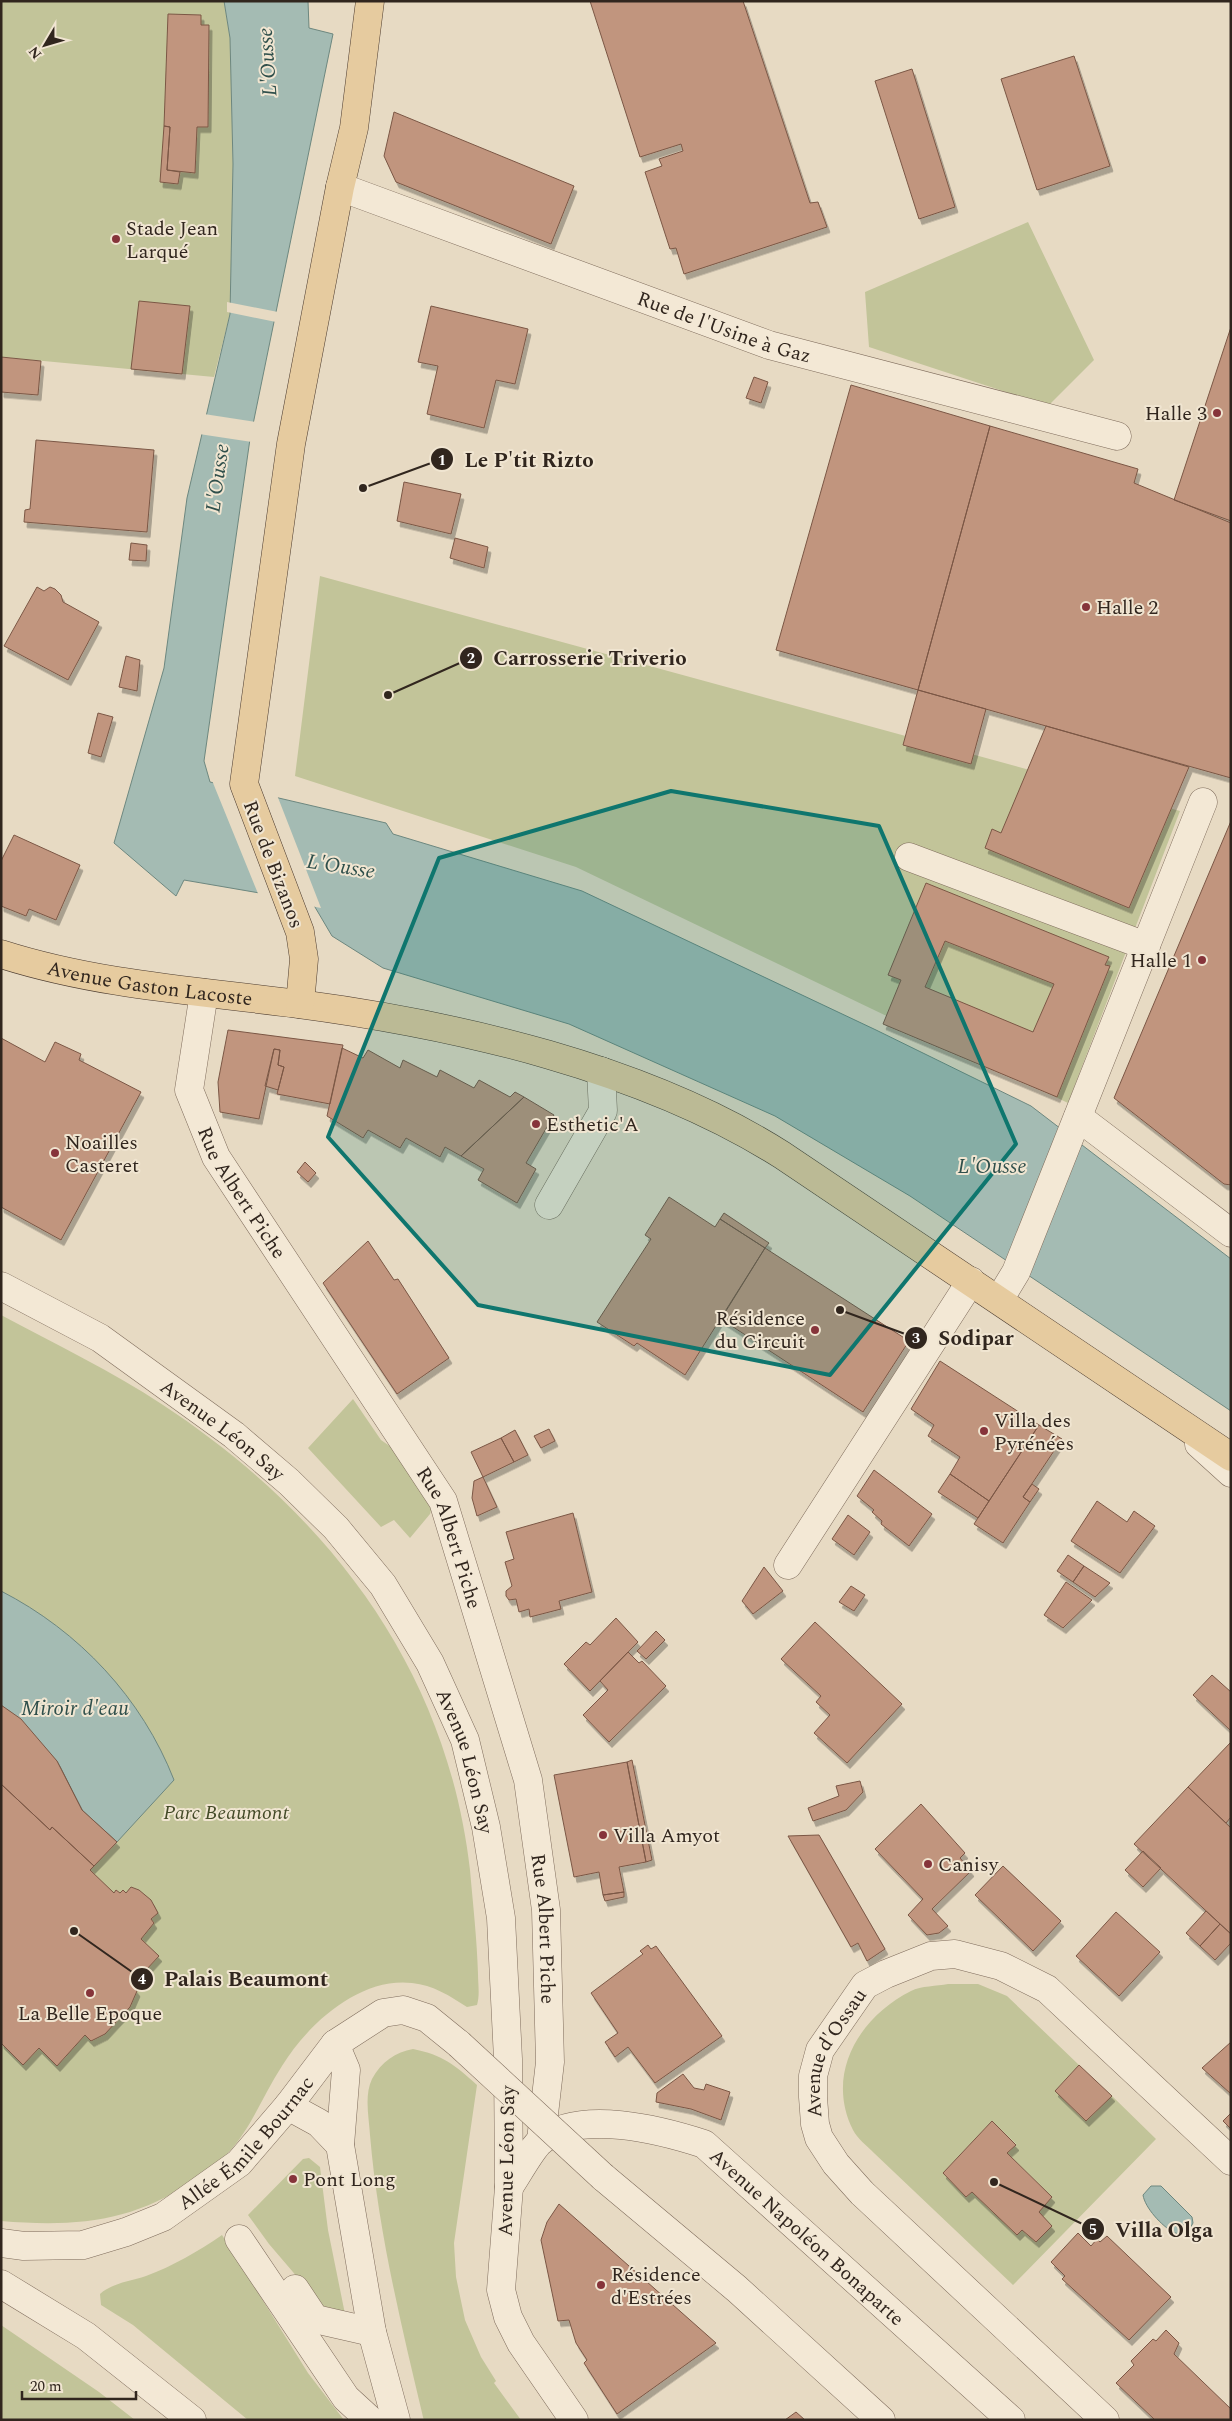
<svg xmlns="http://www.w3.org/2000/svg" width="1232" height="2421" font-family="Spectral,serif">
	<defs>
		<filter id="shadow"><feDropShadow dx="3" dy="5.5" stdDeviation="0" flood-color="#0004"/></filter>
	</defs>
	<rect width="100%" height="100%" fill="#e7dac3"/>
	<path fill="#c2c499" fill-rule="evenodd" d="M1,1H224L230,38L233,164L230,314L214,377L1,357Z
		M1028,222L1094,360L1048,406L869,347L865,292Z
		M320,576L1180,811L1068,1103L576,867L295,776Z
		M1,1315C55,1344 112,1371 163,1405C329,1514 447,1669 470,1870C473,1905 477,1939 478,1974C478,1984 480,1995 477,2005L467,2007C450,1996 433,1985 412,1983C359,1977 308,2024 282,2066C263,2095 252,2127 228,2153C217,2164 204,2172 192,2181C132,2223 72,2227 1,2221Z
		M353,1399L381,1440L391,1447L432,1507L430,1514L410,1538L394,1520L381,1527L308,1448Z
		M948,1984H978L1007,1996L1079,2065L1055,2091L1085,2120L1112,2096L1156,2139L1013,2285L874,2153C867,2146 857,2138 853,2130C825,2074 859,2017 911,1991C921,1986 937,1986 948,1984ZM992,2121L1016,2144L1007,2153L1052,2197L1017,2234L972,2192L966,2197L943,2173Z
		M413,2049C443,2055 455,2065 477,2085L454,2243L456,2277L465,2320L481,2357L496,2381L494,2383L521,2420H424L423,2417C401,2324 378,2230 370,2135C369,2117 364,2096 372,2079C381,2062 396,2052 413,2049Z
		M309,2158L320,2167L328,2230L345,2314L328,2313L269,2244L248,2215L303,2159Z
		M222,2235L308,2373L344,2420H248L133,2325L101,2305L100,2294C112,2283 131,2281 146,2276C173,2266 199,2251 222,2235Z
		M1,2325L99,2392L135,2420H1Z"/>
	<path fill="#a4bbb3" stroke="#6d877f" d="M224,1H308L309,28L333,34L250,439L204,761L210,782L386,823L393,834L582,891L876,1030L1031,1106L1231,1259V1411L910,1196L775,1116L569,1024L383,968L332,936L312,902L184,880L176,896L114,843L164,668L187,498L230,314L233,164L230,38Z
		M1,1591C79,1631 142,1698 174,1780L117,1842L82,1810L57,1761L1,1705Z
		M1151,2186H1161L1192,2217L1193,2223L1188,2232C1183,2233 1178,2235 1173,2232C1162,2226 1145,2208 1143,2195Z"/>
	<path fill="#e7dac3" d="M227,302L278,312L276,322L227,312Z
		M204,414L256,422L252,442L199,434Z
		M211,778L277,795L321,908L259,896Z"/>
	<path fill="#c1957e" stroke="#7b5745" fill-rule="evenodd" filter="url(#shadow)" d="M590,1H743L810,203L818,202L827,227L684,274L676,248L670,249L645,172L662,166L659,159L683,151L681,144L640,157Z
		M168,14L201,15V25H209L208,127H197L195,173L167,170L170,127L164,126Z
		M1074,56L1110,166L1037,190L1001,79Z
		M912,69L955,207L919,219L875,81Z
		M394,112L574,186L551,244L396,182L384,156Z
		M164,126L170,127L167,170L180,172L178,184L160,182Z
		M139,301L190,306L182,374L131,369Z
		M431,306L528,329L515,384L496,380L484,428L427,414L438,366L418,362Z
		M1231,327V521L1174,500Z
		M1,357L41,361L38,395L1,392Z
		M754,377L768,382L761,403L746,398Z
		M851,385L990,426L918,690L776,650Z
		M990,426L1138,469L1134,483L1231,523V778L918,690Z
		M36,440L154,450L147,532L24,522L25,510L30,509Z
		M404,482L461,494L451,534L397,521Z
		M455,538L488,547L484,568L450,558Z
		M131,543L147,545L146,561L129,560Z
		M37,587L44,591L50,587L55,589L61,595L63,602L99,622L68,680L4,646Z
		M126,656L140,660L137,691L119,687Z
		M918,690L986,709L971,764L903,745Z
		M98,713L113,717L101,757L88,753Z
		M1046,726L1189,767L1129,908L985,848L992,829L1001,833Z
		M1231,821V1185L1224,1184L1114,1098Z
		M14,835L80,865L56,920L29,909L26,916L1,906V861Z
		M926,883L1109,957L1105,965L1110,966L1057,1097L883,1024L901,980L888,975ZM945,941L1054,984L1033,1032L925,987Z
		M228,1030L343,1045L330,1104L277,1094L284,1067L278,1065L280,1050L274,1049L259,1119L220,1112L218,1082Z
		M1,1038L45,1062L55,1042L81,1054L79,1060L141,1092L61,1240L1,1207Z
		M342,1048L363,1058L368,1050L400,1068L403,1060L437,1077L440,1070L474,1088L479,1080L510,1097L515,1092L524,1097L461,1156L445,1147L440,1157L406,1138L400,1148L368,1130L363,1138L327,1116Z
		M274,1049L280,1050L278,1065L284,1067L278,1090L265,1086Z
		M524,1097L554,1115L526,1163L536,1169L517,1203L478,1180L484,1169L461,1156Z
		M305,1162L316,1173L308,1182L297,1172Z
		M669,1197L715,1227L720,1219L765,1248L685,1375L637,1343L634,1346L597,1322L651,1239L645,1235Z
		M724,1213L769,1243L765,1248L720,1219Z
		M368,1241L394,1280L398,1279L449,1358L397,1394L323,1283Z
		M765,1248L909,1341L863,1412L721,1319Z
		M940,1361L1039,1425L989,1501L950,1474L960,1457L928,1436L934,1425L911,1409Z
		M1039,1425L1062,1439L1023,1497L1030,1502L1003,1543L974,1524Z
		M549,1429L555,1441L541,1448L534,1436Z
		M515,1430L528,1455L514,1462L501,1438Z
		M501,1438L514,1462L483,1477L471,1452Z
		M874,1470L932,1514L909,1546L881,1524L882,1521L872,1512L874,1510L857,1496Z
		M950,1474L989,1501L978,1518L938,1492Z
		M483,1477L497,1507L477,1516L472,1498L474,1481Z
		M1032,1484L1039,1489L1030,1502L1023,1497Z
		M1097,1501L1127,1522L1134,1511L1155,1526L1120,1573L1071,1541Z
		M573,1513L592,1592L559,1601L561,1609L530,1617L529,1609L519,1612L516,1599L509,1600L506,1596V1591L512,1586L505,1562L514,1559L506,1532Z
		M848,1515L870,1532L854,1555L832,1539Z
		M1068,1555L1084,1566L1073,1582L1057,1571Z
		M1084,1566L1110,1583L1095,1597L1073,1582Z
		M764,1567L783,1591L753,1614L742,1601Z
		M1066,1582L1092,1600L1063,1628L1044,1615Z
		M851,1586L865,1595L854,1611L839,1602Z
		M616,1618L638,1642L590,1691L564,1664L586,1642L590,1645Z
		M815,1622L902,1704L847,1763L814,1733L830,1715L816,1702L821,1696L781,1659Z
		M656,1631L665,1640L646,1659L637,1651Z
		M628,1652L639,1663L642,1661L666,1686L609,1742L583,1715L608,1690L600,1681Z
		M1212,1675L1231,1692V1731L1193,1695Z
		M1,1705L21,1719L57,1761L82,1810L117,1842L94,1866L52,1827L50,1830L1,1784Z
		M1231,1742V1817L1226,1823L1188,1787Z
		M632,1760L652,1860L646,1862L627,1762Z
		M627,1762L646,1862L619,1867L624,1892L603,1895L599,1872L574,1877L554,1775Z
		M860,1781L863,1792L846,1810L813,1821L808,1808L839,1796L836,1786Z
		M1,1784L50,1830L52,1827L94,1866L90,1870L114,1893L116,1890L120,1893L123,1890L126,1893L131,1887L139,1890L151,1900L158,1913L151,1919L154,1923L141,1939L159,1956L132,1985L137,1991L130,2007L105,2034L91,2041L85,2035L57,2066L39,2048L23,2065L1,2043Z
		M1188,1787L1231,1828V1934L1134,1844Z
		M921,1804L965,1853L960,1858L971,1871L932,1909L948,1926L939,1933L927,1935L908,1915L923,1899L875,1849Z
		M819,1835L885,1949L867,1961L858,1943L851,1947L788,1836Z
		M1143,1851L1161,1868L1143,1887L1125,1870Z
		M1003,1866L1061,1921L1033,1951L975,1895Z
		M624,1892V1897L605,1901L603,1895Z
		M1206,1911L1220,1924L1200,1946L1186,1933Z
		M1116,1912L1160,1952L1119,1996L1076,1956Z
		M1220,1924L1231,1934V1943L1215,1960L1200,1946Z
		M648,1945L651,1949L656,1946L722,2036L655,2083L628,2047L615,2057L605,2042L618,2033L591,1993L643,1954L640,1951Z
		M1231,2042V2094L1202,2068Z
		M1079,2065L1112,2096L1086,2121L1055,2091Z
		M683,2074L694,2088L704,2090L706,2084L730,2092L721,2120L691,2109L656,2102L657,2093Z
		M1231,2113V2129L1223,2121Z
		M992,2121L1016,2145L1007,2153L1052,2197L1039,2212L1052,2226L1036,2242L1022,2230L1017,2235L972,2192L966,2197L943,2173Z
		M559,2204L716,2343L617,2414L584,2363L587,2360L576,2343L569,2320L558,2321L541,2240L547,2222Z
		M1078,2233L1091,2246L1097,2239L1100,2242L1107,2236L1171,2297L1129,2340L1062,2279L1065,2276L1051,2262Z
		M1166,2330L1179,2343L1174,2354L1231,2409V2420H1155L1116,2383L1134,2365L1131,2361L1153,2339L1156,2341Z
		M796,2412L805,2420H785Z"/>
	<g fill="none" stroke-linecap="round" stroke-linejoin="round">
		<g stroke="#7f6c5c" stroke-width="29">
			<g id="minor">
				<path id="s1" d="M340,187L769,345L1117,436"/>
				<path d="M909,857L1146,946"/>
				<path id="s2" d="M204,993L189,1090L216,1157L443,1501L528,1780L546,1910L550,2062L541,2140"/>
				<path d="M1078,1117L1231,1233"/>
				<path d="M549,1205L603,1111L601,1071"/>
				<path id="s3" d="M1,1286L100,1338L234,1435L289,1482L336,1528L383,1585L430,1663L465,1740L486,1827L501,1918L508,2059L509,2187L501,2290L508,2317L521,2343L574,2420"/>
				<path d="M999,1300L1016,1272L1203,802"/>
				<path d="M1199,1444L1231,1473"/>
				<path d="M788,1565L971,1281"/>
				<path d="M335,2044L346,2070L340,2145"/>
				<path d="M288,2106L319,2123L340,2145L372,2332L396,2420"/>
				<path d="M603,2177L737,2289L881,2420"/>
				<path id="s4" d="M509,2187C517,2176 532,2147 542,2140C580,2109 661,2130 704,2144L1011,2420"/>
				<path d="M239,2239L346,2398L370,2420"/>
				<path id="s5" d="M1,2243L24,2246L83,2245L126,2232L163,2217L239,2163L288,2106L335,2044L383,2013L403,2010L427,2018L459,2044"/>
				<path d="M1,2284L86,2336L192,2420"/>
				<path d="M295,2289L315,2319L372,2332"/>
				<path id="s6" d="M1105,2420L862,2193L836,2164L819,2138L815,2124L813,2097V2076L820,2050L865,1985L886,1974L931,1956L955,1954L1001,1966L1047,1989L1231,2161"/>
			</g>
		</g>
		<g stroke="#4d3c30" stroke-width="29">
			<g id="major">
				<path id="s7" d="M1,954C98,985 199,991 299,1004C458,1025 645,1068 782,1155L1231,1457"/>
				<path d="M300,1004L304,959L300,932L244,784L291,444L340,187L354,128L370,1"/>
			</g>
		</g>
		<use href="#minor" stroke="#f3e8d5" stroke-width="28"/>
		<use href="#major" stroke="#e6cb9f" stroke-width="28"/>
		<g stroke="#7f6c5c" stroke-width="29" stroke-linecap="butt">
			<path id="minor-bridge" d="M459,2044L603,2177"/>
		</g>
		<use href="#minor-bridge" stroke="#f3e8d5" stroke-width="28"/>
	</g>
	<path fill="#0f766e" fill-opacity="0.2" stroke="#0f766e" stroke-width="4" stroke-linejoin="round" d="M671,791L879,826L1016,1144L830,1375L478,1305L328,1137L439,858Z"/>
	<g fill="#86343a" stroke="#f0e5d1" stroke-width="2">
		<circle cx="116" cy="239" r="5"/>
		<circle cx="1217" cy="413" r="5"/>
		<circle cx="1086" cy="607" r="5"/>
		<circle cx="1202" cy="960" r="5"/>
		<circle cx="536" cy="1124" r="5"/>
		<circle cx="55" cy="1153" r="5"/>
		<circle cx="815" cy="1330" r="5"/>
		<circle cx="984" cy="1431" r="5"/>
		<circle cx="603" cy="1835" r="5"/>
		<circle cx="928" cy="1864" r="5"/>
		<circle cx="90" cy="1993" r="5"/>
		<circle cx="293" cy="2179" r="5"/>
		<circle cx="601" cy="2285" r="5"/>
	</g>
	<g text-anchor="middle" stroke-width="4" stroke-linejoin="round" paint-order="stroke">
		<g font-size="20" fill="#31261e" stroke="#f0e5d1" text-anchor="start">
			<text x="126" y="235">Stade Jean<tspan x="126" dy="23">Larqué</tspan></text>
			<text x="1207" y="420" text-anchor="end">Halle 3</text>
			<text x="1096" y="614">Halle 2</text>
			<text x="1192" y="967" text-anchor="end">Halle 1</text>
			<text x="546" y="1131">Esthetic'A</text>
			<text x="65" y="1149">Noailles<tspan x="65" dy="23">Casteret</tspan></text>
			<text x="805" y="1325" text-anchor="end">Résidence<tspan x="805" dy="23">du Circuit</tspan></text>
			<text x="994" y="1427">Villa des<tspan x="994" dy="23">Pyrénées</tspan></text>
			<text x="613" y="1842">Villa Amyot</text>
			<text x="938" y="1871">Canisy</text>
			<text x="90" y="2020" text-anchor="middle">La Belle Epoque</text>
			<text x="303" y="2186">Pont Long</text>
			<text x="611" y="2281">Résidence<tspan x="611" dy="23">d'Estrées</tspan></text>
		</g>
		<g font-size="20" fill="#31261e" stroke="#f0e5d1">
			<text dy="7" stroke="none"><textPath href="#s1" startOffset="409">Rue de l'Usine à Gaz</textPath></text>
			<text transform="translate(274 864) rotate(69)" y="7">Rue de Bizanos</text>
			<text dy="7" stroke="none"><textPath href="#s7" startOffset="152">Avenue Gaston Lacoste</textPath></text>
			<text dy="7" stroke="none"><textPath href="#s2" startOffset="214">Rue Albert Piche</textPath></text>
			<text dy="7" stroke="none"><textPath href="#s3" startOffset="265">Avenue Léon Say</textPath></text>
			<text dy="7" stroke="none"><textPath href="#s2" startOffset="619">Rue Albert Piche</textPath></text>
			<text dy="7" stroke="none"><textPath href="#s3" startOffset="685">Avenue Léon Say</textPath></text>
			<text dy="7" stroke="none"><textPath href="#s2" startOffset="1024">Rue Albert Piche</textPath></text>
			<text dy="7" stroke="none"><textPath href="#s6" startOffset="494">Avenue d'Ossau</textPath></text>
			<text dy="7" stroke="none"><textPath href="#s5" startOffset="279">Allée Émile Bournac</textPath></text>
			<text transform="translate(506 2161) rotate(-89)" y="7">Avenue Léon Say</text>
			<text dy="7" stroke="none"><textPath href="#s4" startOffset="364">Avenue Napoléon Bonaparte</textPath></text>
		</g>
		<g font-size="20" font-style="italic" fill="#444b28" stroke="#f0e5d1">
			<text x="226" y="1819">Parc Beaumont</text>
		</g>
		<g font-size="21" font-style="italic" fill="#2f4f4b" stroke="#f0e5d1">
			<text transform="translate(267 62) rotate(-94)" y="7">L'Ousse</text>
			<text transform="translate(217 478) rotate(-82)" y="7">L'Ousse</text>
			<text transform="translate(341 866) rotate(9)" y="7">L'Ousse</text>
			<text x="992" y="1173">L'Ousse</text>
			<text x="75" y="1715">Miroir d'eau</text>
		</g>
	</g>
	<path fill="none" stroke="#31261e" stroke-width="2" d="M363 488L442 459M388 695L471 658M840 1310L916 1338M74 1931L142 1979M994 2182L1093 2229"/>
	<g fill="#31261e" stroke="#f0e5d1" stroke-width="2">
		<circle cx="363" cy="488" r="5"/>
		<circle cx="388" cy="695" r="5"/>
		<circle cx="840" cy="1310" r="5"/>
		<circle cx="74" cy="1931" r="5"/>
		<circle cx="994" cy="2182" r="5"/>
		<circle cx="442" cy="459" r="12"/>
		<circle cx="471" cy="658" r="12"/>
		<circle cx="916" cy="1338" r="12"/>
		<circle cx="142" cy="1979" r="12"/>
		<circle cx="1093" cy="2229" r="12"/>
	</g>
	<g font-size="15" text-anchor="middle" font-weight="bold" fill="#fff">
		<text x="442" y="465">1</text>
		<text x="471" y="663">2</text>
		<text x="916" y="1343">3</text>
		<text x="142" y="1984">4</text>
		<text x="1093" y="2234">5</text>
	</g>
	<g font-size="21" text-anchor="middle" font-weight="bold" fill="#31261e" stroke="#f0e5d1" stroke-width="4" stroke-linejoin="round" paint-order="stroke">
		<text x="529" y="467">Le P'tit Rizto</text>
		<text x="590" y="665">Carrosserie Triverio</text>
		<text x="976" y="1345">Sodipar</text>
		<text x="246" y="1986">Palais Beaumont</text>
		<text x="1164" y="2237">Villa Olga</text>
	</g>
	<rect width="1232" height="2421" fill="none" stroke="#31261e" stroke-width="5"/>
	<g transform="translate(45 45) rotate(232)" stroke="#f0e5d1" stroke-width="4" paint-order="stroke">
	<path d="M0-4L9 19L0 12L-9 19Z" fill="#31261e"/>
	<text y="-8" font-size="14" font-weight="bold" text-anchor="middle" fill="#31261e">N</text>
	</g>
	<path d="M22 2391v8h114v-8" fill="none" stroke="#31261e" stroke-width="2.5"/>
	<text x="30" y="2391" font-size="15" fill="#31261e" stroke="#f0e5d1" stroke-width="4" paint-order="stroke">20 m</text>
</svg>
